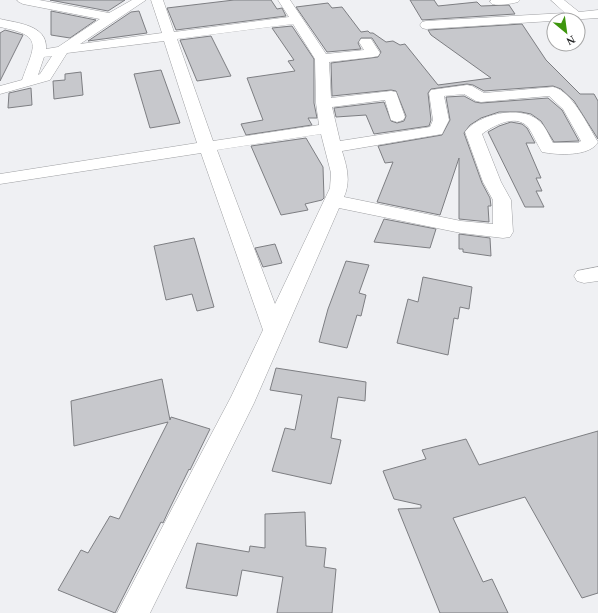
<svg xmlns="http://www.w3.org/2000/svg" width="598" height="613" font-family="'Times New Roman',serif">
	<rect width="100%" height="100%" fill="#eff0f3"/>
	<path fill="#c7c8cc" stroke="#7d7e82" d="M50,0H125L108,11Z
		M234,0H271L277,9L282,8L286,16L176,30L167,8Z
		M410,0H434L438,6L477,2L481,6L509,5L515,14L422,20Z
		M328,3L332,8L342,7L361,32L368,31L370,33H373L386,42L393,41L400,45L405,44L438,85L491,78L431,35L428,30L522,24L546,60L580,94H594L598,101V139L574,101L561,89L553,86L484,91L473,85L467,84L431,89L428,93L431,120L429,126L374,134L366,115L336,117L334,108L384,102L391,121L397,123L404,121L406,116L396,91L391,90L332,96L331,63L378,57L381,52L372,38H361L358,43L361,49L327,52L296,7Z
		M51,11L96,20L70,38L51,35Z
		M139,11L147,33L88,41L131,12Z
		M292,26L314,59V103L317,118H308L312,125L246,135L241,124L263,120L247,78L295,71L288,61L294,60L272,28Z
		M5,30L23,35L0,81V33Z
		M211,36L231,76L197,81L180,40Z
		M161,70L180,123L150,128L134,74Z
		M81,72L83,95L54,99L53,81L65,80V74Z
		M31,88L32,105L8,108L9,93Z
		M464,96L475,102L481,103L548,98L562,110L579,141L554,142L541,121L531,114L521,112H499L481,118L470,125L464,133L482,183L490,198L491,206H488L489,222L459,219V158L440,215L377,202L393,162L385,163L378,146L442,135L450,120L446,97Z
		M511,122L522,124L527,128L535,143H526L541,178H536L542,191H536L544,207H525L488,132L499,126Z
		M306,138L323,167L324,198L322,200L305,204L308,210L281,215L251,146Z
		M384,219L436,229L430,248L374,242Z
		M459,234L490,238L491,256L463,252V249H459Z
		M194,238L214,307L197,311L192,294L166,300L154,246Z
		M275,244L282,263L263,267L255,248Z
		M346,261L369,265L359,293L366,295L361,316L357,315L347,348L319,342L328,309Z
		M423,277L472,287L469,309L460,307L458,319L454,318L448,355L397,343L408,299L418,302Z
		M276,368L366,382L365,401L338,397L331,438L341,440L331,484L272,471L285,428L295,430L302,395L270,390Z
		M162,379L170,420L171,417L210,429L190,470L189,469L168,512L163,523L161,522L115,613L58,590L81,550L88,553L110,516L119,519L168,422L74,446L71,401Z
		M598,431V593L582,598L525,497L453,518L483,582L492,579L508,613H440L398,509L421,508V505L394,499L383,471L426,459L422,450L466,439L479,465Z
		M305,512L306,546L326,548L324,567L336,569L332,613H277L283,577L242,570L237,596L186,588L197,543L249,552L250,546L265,548V514Z"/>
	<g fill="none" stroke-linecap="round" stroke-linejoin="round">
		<g stroke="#9fa0a3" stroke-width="1">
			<path id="minor" d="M17,0H39L109,13L132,0H146L80,44L162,33L151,0H163L174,32L289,17L278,0H290L326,54L364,50L359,42L361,39H371L380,53L378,56L373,57L329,62L331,98L391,91L396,92L405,117L403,120L397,122L391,120L385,100L332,107L340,141L430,127L433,120L429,93L431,90L467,85L472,86L484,93L553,87C572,91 588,126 598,142C590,157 557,155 542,152C537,144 533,134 528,127C515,113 493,126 482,134L501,182L511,200L513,232L510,237L503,238L461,233L339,208L254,403L150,613H117L231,397L263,330L201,153L0,184V174L197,143L164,41L67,53L50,80L0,94V86L22,80C35,44 44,36 0,27V19C17,23 48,25 46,49L58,47L100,19L23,4L19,2ZM293,24L315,59L316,103L319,125L213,141L177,39ZM52,56L40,74L38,75L44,57ZM464,94L476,101L481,102L549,96L563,109L581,141L578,143H553C549,136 545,125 538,120C520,105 478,114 465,132L483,182L493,200V224L461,221L344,197C351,181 347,167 342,151L442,134L449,120L444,96ZM321,134L331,173L330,188L275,304L217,150Z
				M491,0H520L518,2C510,4 500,6 492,4L490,2Z
				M551,0H564L579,12L598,10V18L426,29L422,28L420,25L422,22L426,21L565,13Z
				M598,267V281L584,283L577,281L574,276L577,271Z"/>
		</g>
		<use href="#minor" fill="#fff" fill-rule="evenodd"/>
	</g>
	<g transform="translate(566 32) rotate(151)"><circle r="19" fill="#ffffff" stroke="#a5a5a5"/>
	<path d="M0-3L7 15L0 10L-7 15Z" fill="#3e960d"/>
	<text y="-6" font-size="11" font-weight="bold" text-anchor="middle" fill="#1d1e1f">N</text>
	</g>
</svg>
